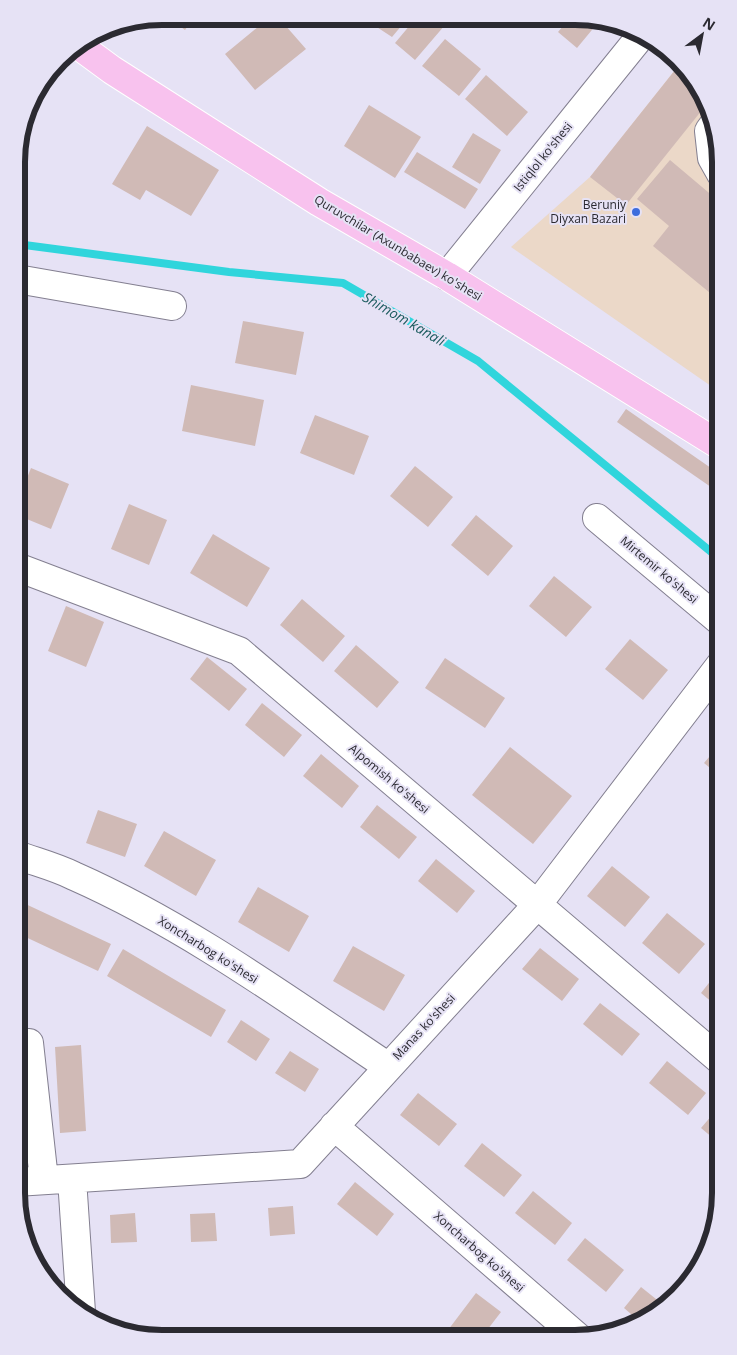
<svg xmlns="http://www.w3.org/2000/svg" width="737" height="1355" font-family="'Open Sans',sans-serif">
	<rect width="100%" height="100%" fill="#e6e2f5"/>
	<path fill="#ebd8c8" d="M679,65L713,115L721,162V393L511,247L590,177Z"/>
	<g fill="none" stroke-linecap="round" stroke-linejoin="round">
		<path stroke="#30d5dc" stroke-width="8" d="M17,244L229,272L343,283L478,361L721,560"/>
	</g>
	<path fill="#d0bab6" d="M166,16H195L185,30Z
		M270,17H278L306,49L255,90L225,54Z
		M363,18H408L392,37Z
		M416,18H437L445,25L415,60L395,43Z
		M569,19H601L577,48L558,32Z
		M445,39L481,69L459,96L422,66Z
		M679,65L706,105L626,205L590,177Z
		M486,75L528,112L507,136L465,99Z
		M369,105L421,137L395,178L344,146Z
		M147,126L219,170L191,216L146,190L140,200L112,184Z
		M473,133L501,150L480,184L452,167Z
		M417,152L478,189L465,209L404,172Z
		M670,160L721,203V216L709,230L721,239V302L653,246L669,226L637,199Z
		M243,321L304,332L296,375L235,363Z
		M191,385L264,400L255,446L182,431Z
		M626,409L721,475V494L617,422Z
		M315,415L369,436L354,475L300,453Z
		M415,466L453,497L428,527L390,496Z
		M31,468L69,484L51,529L17,515V503Z
		M129,504L167,520L149,565L111,549Z
		M476,515L513,546L488,576L451,545Z
		M213,534L270,568L247,607L190,573Z
		M554,576L592,607L566,637L529,606Z
		M302,599L345,636L323,662L280,625Z
		M66,606L104,622L86,667L48,651Z
		M630,639L668,670L643,700L605,669Z
		M356,645L399,682L377,708L334,671Z
		M207,657L247,689L229,711L190,679Z
		M445,658L505,698L485,728L425,688Z
		M262,703L302,735L284,757L245,725Z
		M721,743V777L704,763Z
		M510,747L572,796L533,844L472,795Z
		M321,754L359,786L342,808L303,776Z
		M377,805L417,837L399,859L360,827Z
		M98,810L137,824L125,857L86,843Z
		M164,831L216,860L196,896L144,866Z
		M436,859L475,891L457,913L418,881Z
		M612,866L650,897L625,927L587,896Z
		M258,887L309,916L289,952L238,922Z
		M17,900L111,944L98,971L17,933Z
		M667,913L705,944L679,974L642,943Z
		M353,946L405,975L384,1011L333,981Z
		M540,948L579,979L562,1001L522,969Z
		M123,949L226,1010L211,1037L107,976Z
		M720,969V1009L701,993Z
		M600,1003L640,1034L622,1056L583,1024Z
		M241,1020L270,1039L256,1061L227,1042Z
		M81,1045L86,1131L60,1133L55,1047Z
		M290,1051L319,1069L305,1092L275,1073Z
		M667,1061L706,1093L688,1115L649,1083Z
		M418,1093L457,1124L439,1146L400,1115Z
		M719,1107L720,1108V1144L701,1128Z
		M482,1143L522,1175L504,1197L464,1166Z
		M355,1182L394,1214L377,1236L337,1204Z
		M533,1191L572,1223L555,1245L515,1213Z
		M293,1206L295,1234L270,1236L268,1208Z
		M135,1213L137,1242L111,1243L110,1215Z
		M215,1213L217,1241L191,1242L190,1214Z
		M585,1238L624,1270L606,1292L567,1260Z
		M641,1287L661,1303L638,1320L624,1308Z
		M476,1293L501,1312L481,1338H442Z"/>
	<g fill="none" stroke-linecap="round" stroke-linejoin="round">
		<g stroke="#837f90" stroke-width="30">
			<path id="minor" d="M714,124L709,131L712,158L721,174
				M447,276L640,37
				M17,279L172,306
				M597,518L721,622
				M17,567L239,651L720,1060
				M17,855C36,862 56,867 74,876C185,925 287,999 387,1066
				M29,1043L44,1180
				M334,1126L579,1338
				M72,1179L81,1312
				M16,1182L300,1164L537,905L721,664"/>
		</g>
		<g stroke="#fff" stroke-width="30">
			<path id="major" d="M78,45L112,70L319,202L447,276L721,446"/>
		</g>
		<use href="#minor" stroke="#fff" stroke-width="28"/>
		<use href="#major" stroke="#f8c2ee" stroke-width="28"/>
	</g>
	<circle fill="#3d6ddd" stroke="#e6e2f5" stroke-width="2" cx="636" cy="212" r="5"/>
	<g text-anchor="middle" stroke-width="4" stroke-linejoin="round" paint-order="stroke">
		<g font-size="12" fill="#2b2a31" stroke="#e6e2f5">
			<text transform="translate(543 157) rotate(-51)" y="4">Istiqlol ko'shesi</text>
			<text transform="translate(398 248) rotate(31)" y="4">Quruvchilar (Axunbabaev) ko'shesi</text>
			<text transform="translate(659 570) rotate(40)" y="4">Mirtemir ko'shesi</text>
			<text transform="translate(389 779) rotate(40)" y="4">Alpomish ko'shesi</text>
			<text transform="translate(208 950) rotate(32)" y="4">Xoncharbog ko'shesi</text>
			<text transform="translate(424 1027) rotate(-47)" y="4">Manas ko'shesi</text>
			<text transform="translate(479 1252) rotate(41)" y="4">Xoncharbog ko'shesi</text>
		</g>
		<g font-size="12" fill="#2b2a31" stroke="#e6e2f5" text-anchor="end">
			<text x="626" y="209">Beruniy<tspan x="626" dy="14">Diyxan Bazari</tspan></text>
		</g>
		<g font-size="14" font-style="italic" fill="#1b5b5e" stroke="#e6e2f5">
			<text transform="translate(404 319) rotate(30)" y="5">Shimom kanali</text>
		</g>
	</g>
	<path d="M0 0H737V1355H0ZM162 25H575A137 137 0 0 1 712 162V1193A137 137 0 0 1 575 1330H162A137 137 0 0 1 25 1193V162A137 137 0 0 1 162 25Z" fill="#e6e2f5" fill-rule="evenodd"/>
	<path fill="none" stroke="#2b2a31" stroke-width="6" d="M162 25H575A137 137 0 0 1 712 162V1193A137 137 0 0 1 575 1330H162A137 137 0 0 1 25 1193V162A137 137 0 0 1 162 25Z"/>
	<g transform="translate(702 35) rotate(32)" stroke="#e6e2f5" stroke-width="4" paint-order="stroke">
	<path d="M0-4L9 19L0 12L-9 19Z" fill="#2b2a31"/>
	<text y="-8" font-size="14" font-weight="bold" text-anchor="middle" fill="#2b2a31">N</text>
	</g>
</svg>
